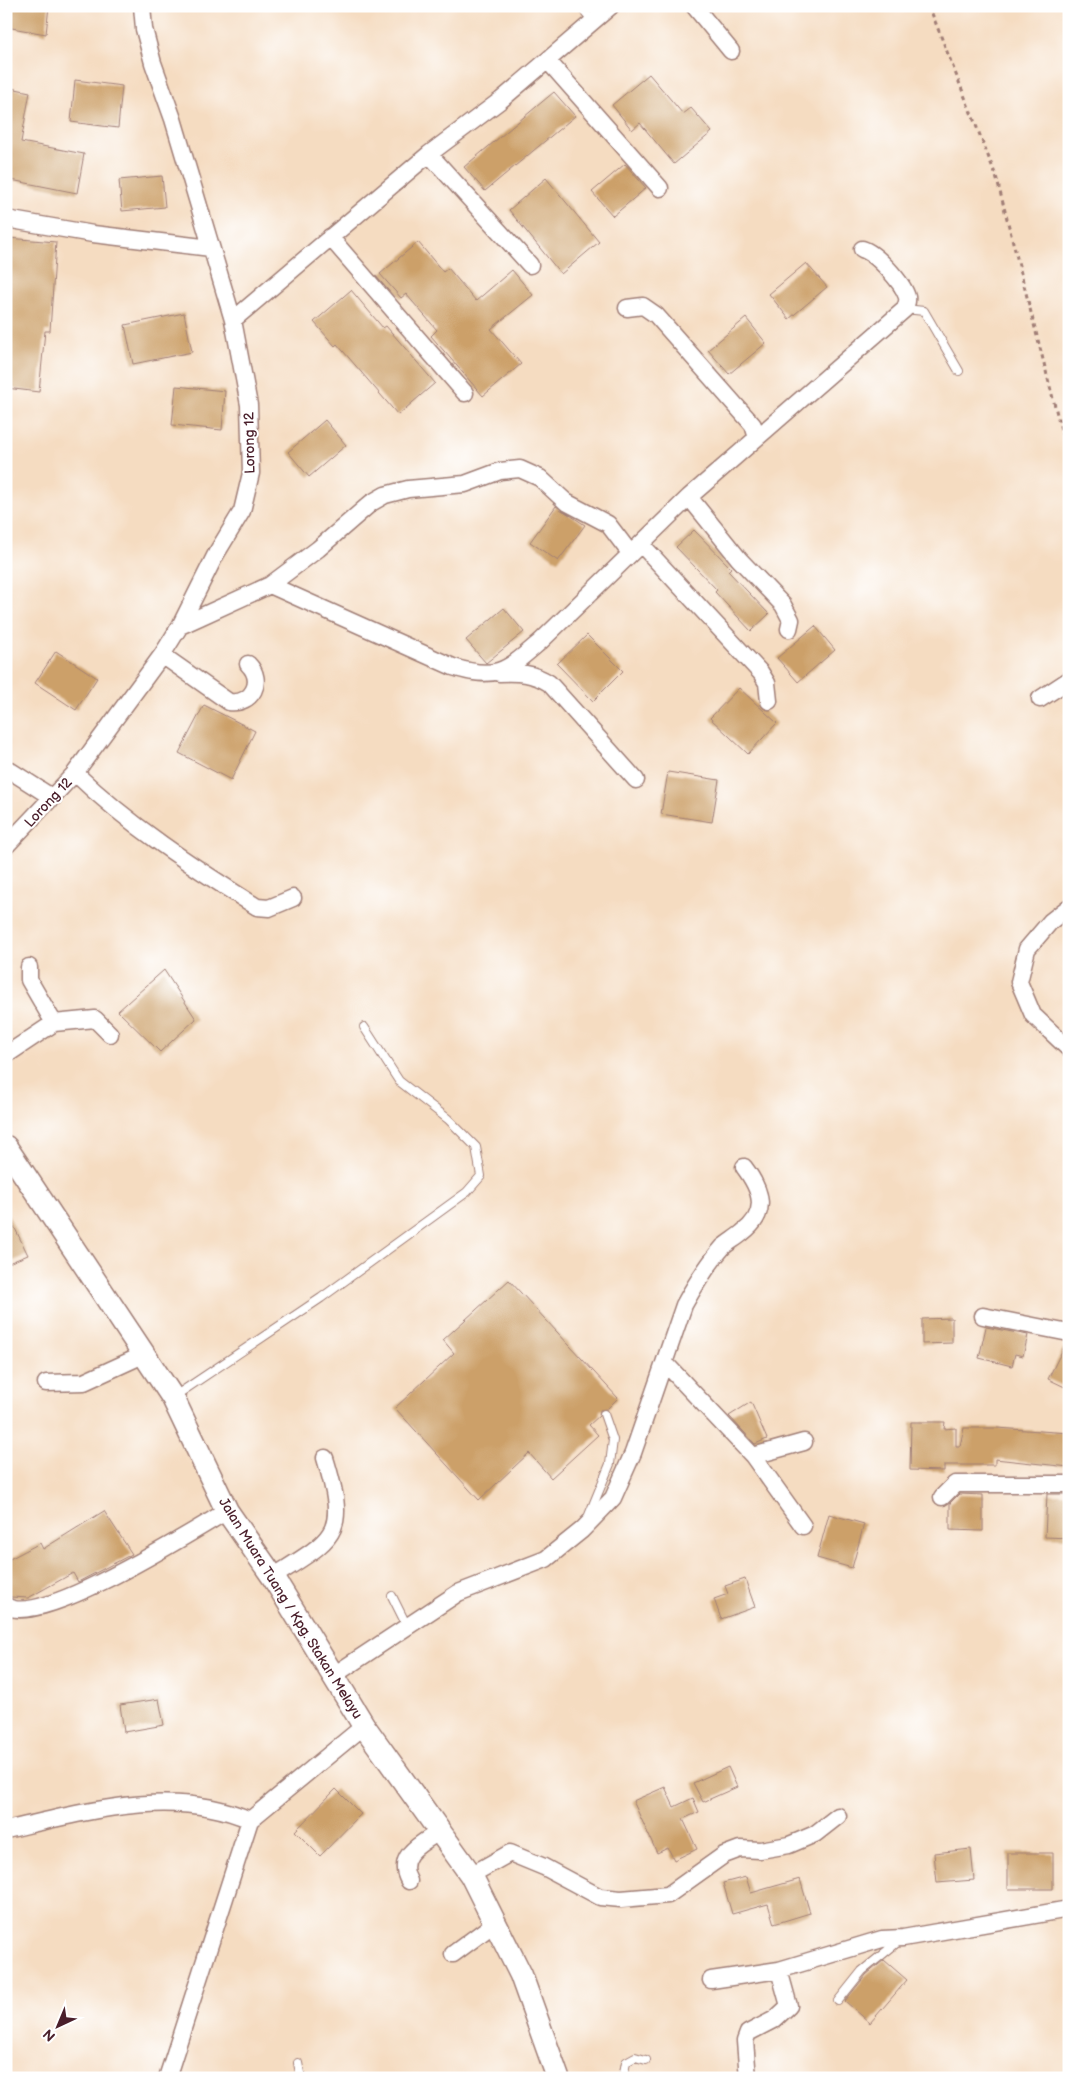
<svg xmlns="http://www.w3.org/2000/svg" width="1075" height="2084" font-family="'Balsamiq Sans',sans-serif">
	<rect width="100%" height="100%" fill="#fff"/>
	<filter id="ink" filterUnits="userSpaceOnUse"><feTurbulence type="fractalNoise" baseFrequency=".02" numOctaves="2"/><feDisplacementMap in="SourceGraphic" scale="10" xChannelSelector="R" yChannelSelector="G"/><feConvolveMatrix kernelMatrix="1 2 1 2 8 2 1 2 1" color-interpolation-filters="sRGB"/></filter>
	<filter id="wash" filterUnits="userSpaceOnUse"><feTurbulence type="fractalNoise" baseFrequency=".0096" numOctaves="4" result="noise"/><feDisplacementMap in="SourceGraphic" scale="20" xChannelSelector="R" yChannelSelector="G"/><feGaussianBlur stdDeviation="1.12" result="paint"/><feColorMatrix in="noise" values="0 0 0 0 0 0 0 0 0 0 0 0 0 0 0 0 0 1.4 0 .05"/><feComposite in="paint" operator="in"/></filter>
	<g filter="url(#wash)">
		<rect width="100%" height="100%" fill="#f5dcc1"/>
		<g id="blocks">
			<path fill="#cca069" d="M6,6H49L46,34L6,27Z
				M649,74L683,114L691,108L712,132L674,164L640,123L632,130L612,105Z
				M75,80L122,86L118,128L71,122Z
				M6,87L30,92L21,142L84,154L77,193L6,179Z
				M554,92L575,116L485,191L464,167Z
				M625,164L646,188L613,216L592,192Z
				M162,176L165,207L122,211L119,180Z
				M546,178L599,242L561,274L509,210Z
				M8,238L56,242L50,331H45L39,392L6,388Z
				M418,242L443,272L448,268L476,301L512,270L533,295L491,329L521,364L483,396L431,336L437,330L406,294L401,298L380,274Z
				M806,263L827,287L789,319L769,294Z
				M351,290L383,328L386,326L435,383L398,415L337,344L335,346L314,322Z
				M184,313L192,352L133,364L125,325Z
				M746,318L766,343L729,374L708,350Z
				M176,386L225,391L222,430L172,425Z
				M325,420L346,445L309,477L288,452Z
				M556,506L585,525L558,561L530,542Z
				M694,530L731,568L728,571L769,614L751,631L715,592L717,590L676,547Z
				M504,608L524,632L486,663L466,640Z
				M815,626L835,650L798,682L777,658Z
				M587,635L623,671L593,701L557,664Z
				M56,651L97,678L76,710L35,683Z
				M739,688L777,723L748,754L710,718Z
				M204,705L255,731L231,780L179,753Z
				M668,772L719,780L712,822L661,814Z
				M164,970L196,1019L160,1052L118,1011Z
				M6,1210L28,1255L6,1264Z
				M509,1280L618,1398L607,1409L600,1410L599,1416L589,1425L598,1435L551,1478L529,1453L479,1500L395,1408L454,1353L443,1340Z
				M952,1318V1343L922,1344V1319Z
				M986,1327L1028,1335L1023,1356L1015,1354L1012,1366L979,1358Z
				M1066,1343H1069V1389L1048,1379Z
				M751,1402L767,1439L755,1444L729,1416Z
				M911,1422H945L944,1429L956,1428V1446H960L964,1428H997L1069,1433V1467L995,1459V1465H944V1471L910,1470Z
				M959,1494L983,1495V1531L950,1530V1503Z
				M1047,1494H1069V1538L1045,1537Z
				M104,1511L132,1554L78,1582L73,1573L28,1598L11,1597L6,1588V1561L40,1543L43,1549Z
				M829,1514L864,1524L852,1568L817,1558Z
				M745,1579L755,1607L721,1619L714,1599L728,1594L725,1586Z
				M159,1699L164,1725L124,1732L120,1705Z
				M728,1767L737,1787L703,1802L693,1783Z
				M665,1787L674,1807L693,1798L699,1812L683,1819L697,1849L674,1860L668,1848L657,1853L633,1801Z
				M336,1789L361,1814L320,1856L295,1831Z
				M971,1849L974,1880L937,1883L934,1853Z
				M1008,1853H1053V1889H1008Z
				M746,1877L751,1893L800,1879L810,1913L774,1924L768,1904L732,1914L723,1883Z
				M884,1960L907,1980L870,2023L845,2001L866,1975Z"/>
		</g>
	</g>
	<g filter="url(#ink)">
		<use href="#blocks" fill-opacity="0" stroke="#a07e76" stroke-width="1"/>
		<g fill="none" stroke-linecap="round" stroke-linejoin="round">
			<g stroke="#a07e76" stroke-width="10">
				<path id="lane" d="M580,6L592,20
					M905,309L924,311L959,371
					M175,1396L321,1298L467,1192L481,1176L476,1147L448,1119L399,1081L364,1027
					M589,1515L610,1464L613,1440L604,1414
					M392,1596L408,1628
					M838,2001L862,1971L899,1941
					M298,2063L301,2078
					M623,2078L626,2062L635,2057L646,2060"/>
			</g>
			<g stroke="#a07e76" stroke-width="19">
				<path id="street" d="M694,6L731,51
					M548,61L660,188
					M429,154L530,265
					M6,219L93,234L211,248
					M330,237L465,393
					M627,308L643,306L656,315L753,425L757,438
					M233,320L429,154L501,100L611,6
					M689,497L739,559L783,605L791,620L789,629
					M641,544L761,673L767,683L769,701
					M270,585L453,667C498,681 507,670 541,641L689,497L905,309C906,305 908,301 907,297C903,283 876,253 862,249
					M180,626L270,585L318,549L371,503L385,495L408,489L465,484L500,471L520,469L540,478L566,502L608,524L630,553
					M162,655L229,702C252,705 265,681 248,664
					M499,673C519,672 533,673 549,683L636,780
					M1040,699L1069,680
					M6,768L53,798
					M75,773C130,826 192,866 257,907L269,908L293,898
					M6,846L75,773L162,655L180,626L216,554L242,511L251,473L249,405L233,320L173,119L153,63L144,29L142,6
					M1069,907L1051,921L1027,949L1019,982L1033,1015L1069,1049
					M29,967V980L54,1023
					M6,1055L54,1023L95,1019L110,1034
					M983,1316L1069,1333
					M665,1363L753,1456L803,1526
					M46,1383L84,1382L143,1355
					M753,1456L804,1442
					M942,1497L955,1484H1069
					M273,1577C335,1537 349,1536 325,1458
					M6,1606C41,1628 191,1532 227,1511
					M334,1675L458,1593L546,1559L582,1530L613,1498L633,1453L684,1305C695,1285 708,1264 723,1247C729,1242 736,1238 742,1233C769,1213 762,1191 744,1167
					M6,1830C84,1812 174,1786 250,1820
					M471,1875L510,1853L544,1867L600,1897L621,1899L668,1895L724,1855L740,1849L760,1850L789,1845L815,1834L838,1816
					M409,1881C395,1856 420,1844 439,1832
					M453,1954L495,1923
					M711,1980L779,1970L882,1939L903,1938L1069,1909
					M167,2078L250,1820L364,1726
					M748,2078L745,2041L748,2033L775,2019L789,2006L779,1970"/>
			</g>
			<g stroke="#a07e76" stroke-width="25">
				<path id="secondary" d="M6,1147L173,1398L227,1511L273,1577L364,1726L471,1875L521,1975L558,2078"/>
			</g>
			<path stroke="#a07e76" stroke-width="3" stroke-dasharray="4 4" stroke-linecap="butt" d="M929,6L996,176L1069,461"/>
			<use href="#lane" stroke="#fff" stroke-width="8"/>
			<use href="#street" stroke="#fff" stroke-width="16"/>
			<use href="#secondary" stroke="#fff" stroke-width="22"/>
		</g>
	</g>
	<g text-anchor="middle" stroke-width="4" stroke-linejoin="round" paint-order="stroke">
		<g font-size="14" fill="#4a1f2b" stroke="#fff">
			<text transform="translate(249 443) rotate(-91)" y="5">Lorong 12</text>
			<text transform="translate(48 802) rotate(-47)" y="5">Lorong 12</text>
			<text transform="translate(291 1608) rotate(58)" y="5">Jalan Muara Tuang / Kpg. Stakan Melayu</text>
		</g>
	</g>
	<rect width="1075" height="2084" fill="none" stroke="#fff" stroke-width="25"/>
	<g transform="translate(58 2026) rotate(224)" stroke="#ffffff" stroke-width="4" paint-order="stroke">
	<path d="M0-4L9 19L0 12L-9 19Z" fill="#4a1f2b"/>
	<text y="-8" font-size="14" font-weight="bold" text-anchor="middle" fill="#4a1f2b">N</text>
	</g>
</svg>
